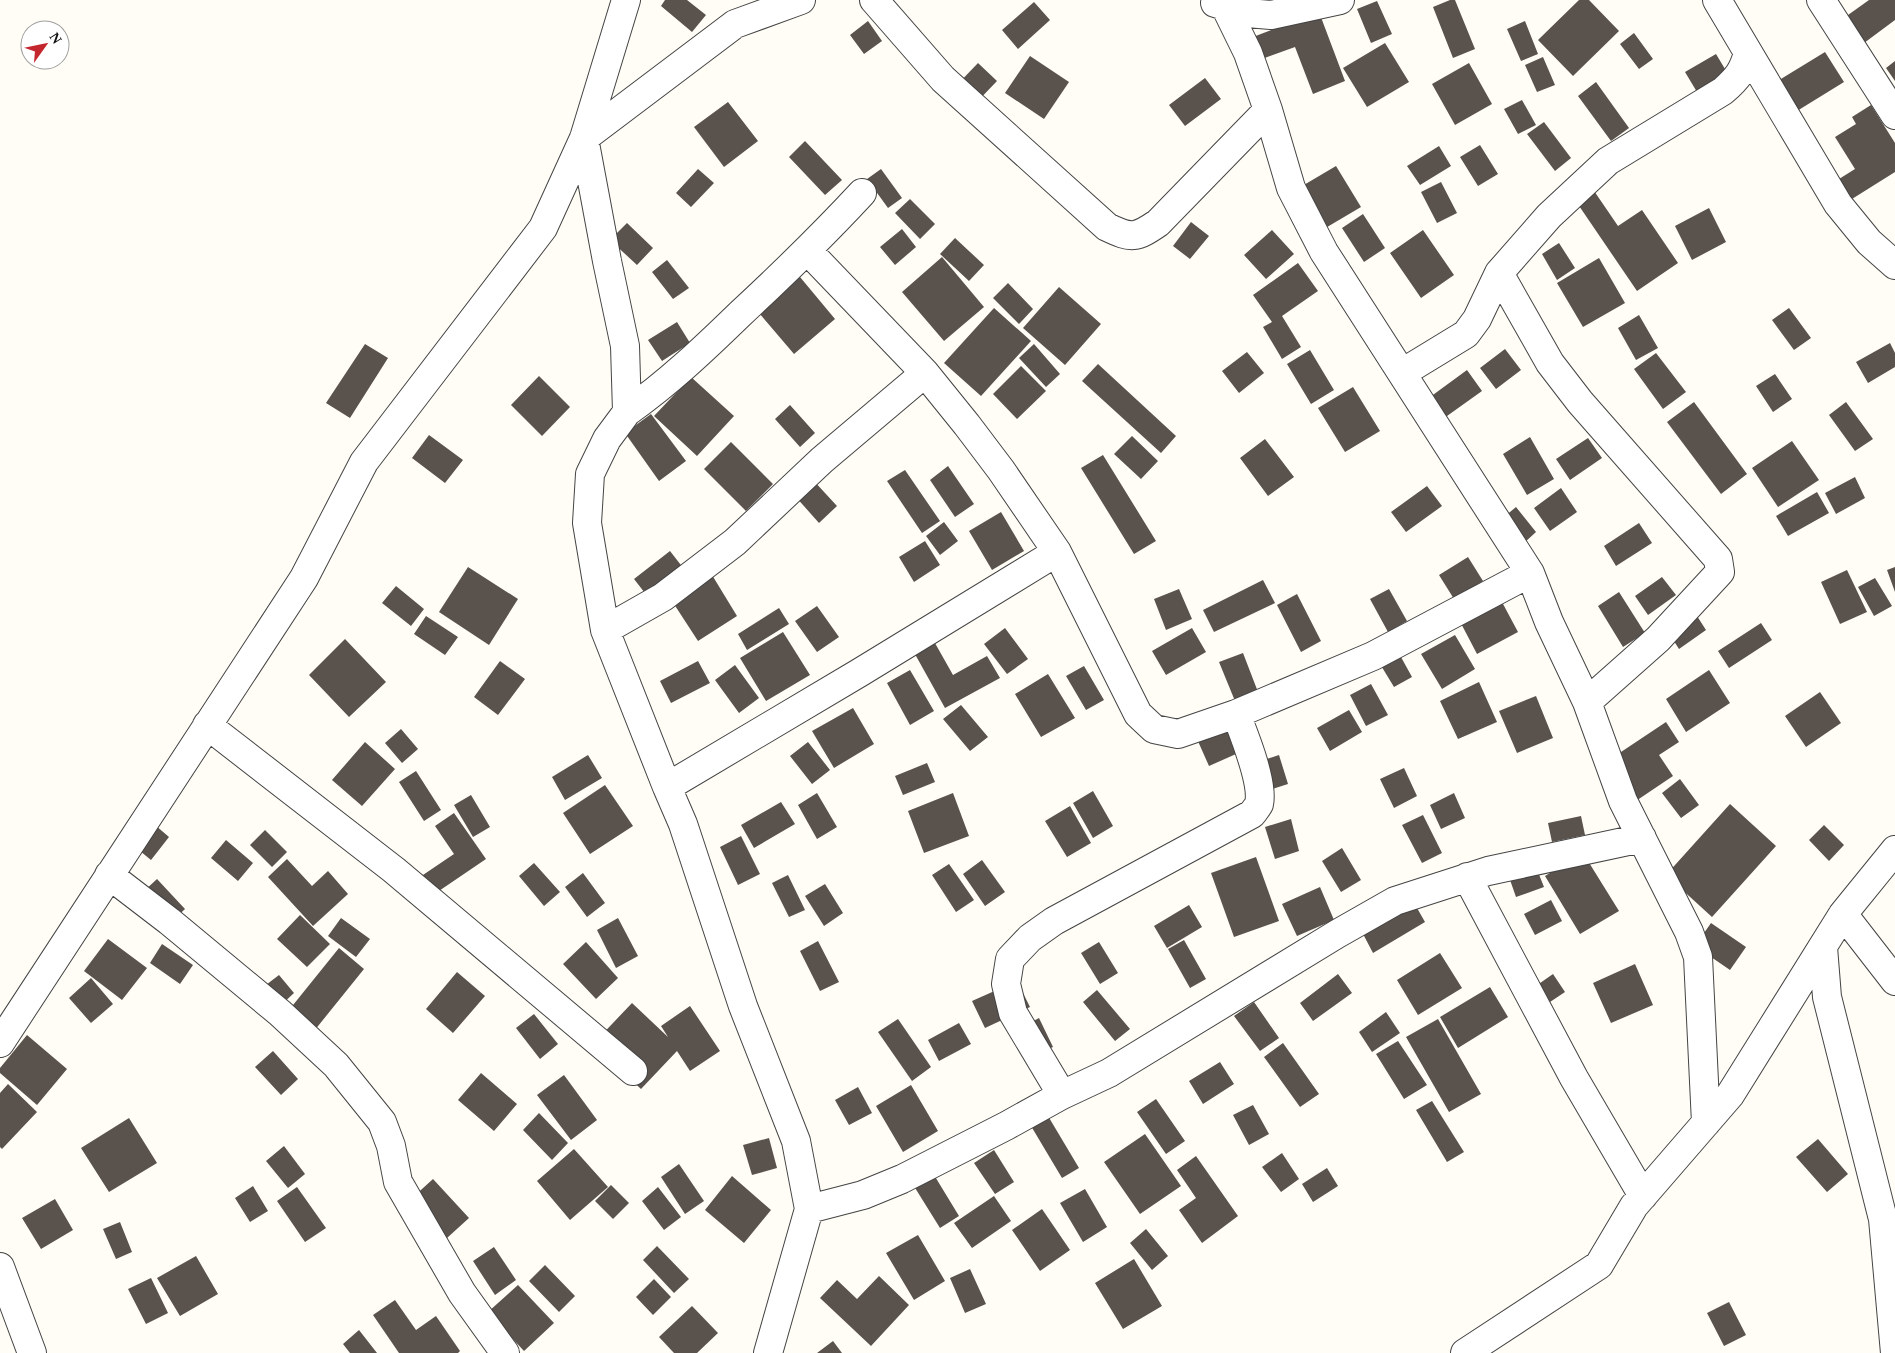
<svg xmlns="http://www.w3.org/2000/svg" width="1895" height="1353" font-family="Georgia,serif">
	<rect width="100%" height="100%" fill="#fffdf5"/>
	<path fill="#5a524d" d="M665,0H687L706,15L692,32L661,6Z
		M1450,0H1455L1475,49L1453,58L1433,7Z
		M1579,0H1589L1619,31L1573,76L1538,40Z
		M1869,0H1895V20L1860,46L1841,20Z
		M1377,1L1392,34L1371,43L1357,9Z
		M1034,2L1050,20L1018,49L1002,30Z
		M1319,12L1345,81L1313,94L1295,47L1262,59L1253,37Z
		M868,21L882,41L864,54L850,35Z
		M1525,21L1538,54L1521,61L1507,29Z
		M1634,33L1653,59L1639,69L1620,44Z
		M1385,43L1409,82L1367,107L1343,68Z
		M1825,52L1844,82L1784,119L1766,88Z
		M1716,54L1728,74L1697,92L1685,72Z
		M1030,56L1069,82L1044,119L1005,93Z
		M1543,57L1555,85L1537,92L1525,65Z
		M1895,61V81L1886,68Z
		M978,63L997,81L974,105L955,87Z
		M1469,63L1492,104L1455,125L1432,84Z
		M1205,78L1221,99L1185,126L1169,105Z
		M1596,82L1629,128L1611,141L1578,96Z
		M1522,100L1536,125L1518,134L1504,109Z
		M728,102L758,141L724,167L694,127Z
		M1871,105L1895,143V172L1836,209L1823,189L1855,169L1835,137L1856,124L1852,117Z
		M1544,122L1571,158L1555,171L1527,134Z
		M805,141L842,180L825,195L789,157Z
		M1480,145L1498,174L1478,186L1460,157Z
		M1439,146L1451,166L1420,185L1407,166Z
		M1336,166L1361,207L1317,233L1292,192Z
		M698,169L714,183L691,207L676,193Z
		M881,169L902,198L888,208L867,179Z
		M1441,182L1457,213L1437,223L1421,192Z
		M1590,185L1618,226L1642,210L1678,263L1637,291L1573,197Z
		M910,199L935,224L920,239L895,213Z
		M1709,208L1726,242L1692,260L1675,226Z
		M1363,214L1385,248L1364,262L1342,228Z
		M1191,222L1209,236L1190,259L1173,246Z
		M627,223L653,248L637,265L610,240Z
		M902,229L916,247L895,265L880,247Z
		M1272,230L1294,254L1266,279L1244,255Z
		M1423,230L1454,275L1421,298L1390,253Z
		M955,238L984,265L969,281L940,254Z
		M1559,243L1575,268L1557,280L1542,254Z
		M942,257L984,307L944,341L902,292Z
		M1599,258L1625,303L1583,327L1557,283Z
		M667,260L689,288L673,299L652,272Z
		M1298,263L1318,291L1282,316L1301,347L1282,359L1263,327L1272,322L1253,295Z
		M800,277L835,319L794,354L759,313Z
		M1008,283L1033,309L1019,324L993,298Z
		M1059,287L1101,324L1065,365L1023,328Z
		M994,308L1031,341L981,396L944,363Z
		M1789,308L1811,338L1794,350L1772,320Z
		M1639,315L1658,348L1636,360L1618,328Z
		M677,322L690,343L662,361L648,340Z
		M1890,343L1895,353V367L1868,383L1856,362Z
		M365,344L388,358L350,418L326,403Z
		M1034,344L1060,374L1046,387L1019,358Z
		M1505,349L1521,370L1496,389L1480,368Z
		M1310,350L1334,390L1311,404L1287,364Z
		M1247,352L1264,373L1239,393L1222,371Z
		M1656,353L1686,392L1663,409L1634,369Z
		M1098,364L1176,436L1161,453L1082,381Z
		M1021,366L1046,391L1017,419L993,394Z
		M1467,370L1482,391L1440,421L1426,400Z
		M1775,374L1792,399L1773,412L1756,386Z
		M539,376L570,407L542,436L511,405Z
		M691,377L734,416L697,456L654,416Z
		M1353,387L1380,431L1345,452L1318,408Z
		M1694,402L1747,474L1721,494L1667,422Z
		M1846,402L1873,439L1855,451L1829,415Z
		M790,405L815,433L800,447L775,419Z
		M651,414L686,461L659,481L625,433Z
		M429,435L463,460L445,483L412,458Z
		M1132,436L1158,461L1141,479L1114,454Z
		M1530,437L1554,479L1527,495L1503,454Z
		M1588,438L1602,458L1570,480L1556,459Z
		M1265,439L1294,477L1268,496L1240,458Z
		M1792,441L1819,480L1778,507L1752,468Z
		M731,442L773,484L746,511L704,469Z
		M1103,455L1156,541L1134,554L1081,468Z
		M948,466L974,504L955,517L930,480Z
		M905,470L940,521L922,533L887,481Z
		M1855,477L1865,498L1836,514L1825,493Z
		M813,480L837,506L819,523L795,496Z
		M1427,486L1442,506L1406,532L1391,512Z
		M1561,488L1577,512L1550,531L1534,508Z
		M1817,492L1829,513L1788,536L1776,516Z
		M1516,507L1536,532L1524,543L1504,517Z
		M1001,512L1024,551L992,570L969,531Z
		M944,522L958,541L940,555L926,536Z
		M1639,523L1652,543L1616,566L1604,546Z
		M925,541L940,565L914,582L899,557Z
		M670,551L684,569L648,597L634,579Z
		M1468,557L1483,581L1454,599L1439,575Z
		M468,567L518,599L489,645L439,612Z
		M1895,567V592L1887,570Z
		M1847,570L1867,612L1840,624L1821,582Z
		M712,575L737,616L698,641L672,601Z
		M1662,577L1676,595L1648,615L1635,596Z
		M1875,578L1892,606L1874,616L1858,587Z
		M1263,580L1275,603L1214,632L1203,610Z
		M396,586L424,609L411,626L382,603Z
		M1179,589L1192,619L1166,630L1154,599Z
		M1389,589L1407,621L1388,632L1370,599Z
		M1495,589L1518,632L1477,654L1454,610Z
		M1619,592L1645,633L1623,647L1598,606Z
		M1297,594L1321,641L1301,652L1277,605Z
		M817,606L839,637L817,652L795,621Z
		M779,608L789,624L747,650L738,634Z
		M426,616L458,637L445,655L414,634Z
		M1697,616L1706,630L1679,649L1670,635Z
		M1761,623L1772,640L1729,668L1718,651Z
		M1005,628L1028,659L1007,674L984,644Z
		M1192,628L1206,652L1166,675L1152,651Z
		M783,632L810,675L766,701L740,658Z
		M1455,635L1475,669L1442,689L1421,654Z
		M931,636L953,675L987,656L1000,678L945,708L911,647Z
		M345,639L386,682L349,717L309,675Z
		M1396,648L1412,677L1394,687L1377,659Z
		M1243,653L1258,692L1235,701L1219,662Z
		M500,661L525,679L498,715L474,697Z
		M698,661L710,683L671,703L660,681Z
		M735,665L759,698L739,713L715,680Z
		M1084,666L1104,700L1086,710L1066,676Z
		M910,670L934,711L910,725L887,683Z
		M1709,670L1730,703L1686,732L1666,699Z
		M1048,674L1075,718L1041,737L1015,694Z
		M1479,682L1497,722L1458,739L1440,701Z
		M1371,684L1388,715L1366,726L1350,695Z
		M1820,692L1841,723L1806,747L1785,716Z
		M1536,696L1553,738L1517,753L1499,711Z
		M961,705L988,737L970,751L943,719Z
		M853,708L874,744L834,768L812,731Z
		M1349,710L1362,732L1330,751L1317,728Z
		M1666,722L1679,742L1659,755L1673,776L1624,809L1597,768Z
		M1233,723L1245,750L1209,766L1197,739Z
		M401,729L418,749L402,763L385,743Z
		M365,742L395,769L362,806L332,780Z
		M808,742L830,770L812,784L790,756Z
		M588,755L602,778L565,800L552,777Z
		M1279,755L1288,784L1266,791L1258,762Z
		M927,763L935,782L903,795L895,776Z
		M1404,768L1417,796L1394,808L1380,779Z
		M416,771L441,810L424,821L399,782Z
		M1680,779L1699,805L1681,818L1662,793Z
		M605,785L633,826L590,854L563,813Z
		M1093,791L1113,826L1093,838L1073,803Z
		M817,793L837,827L817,839L798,805Z
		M953,793L969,836L924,853L908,811Z
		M1454,793L1465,818L1441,829L1430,805Z
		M471,795L490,827L473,837L454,805Z
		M781,802L795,824L754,848L741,825Z
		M1730,804L1776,846L1712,917L1666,875Z
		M1070,806L1091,843L1067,857L1045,821Z
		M454,813L486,859L433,895L420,877L454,854L435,826Z
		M1423,815L1442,853L1422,863L1402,825Z
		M1581,816L1585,835L1552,842L1548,823Z
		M148,819L169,837L151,860L129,842Z
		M1291,819L1299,851L1275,859L1265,827Z
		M1824,825L1844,845L1829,861L1809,840Z
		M265,830L287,852L272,867L250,845Z
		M741,836L760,874L738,885L720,847Z
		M226,840L253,863L238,881L211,858Z
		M1342,848L1361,880L1341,892L1322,861Z
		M1583,853L1619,911L1580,934L1545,876Z
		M1256,857L1279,921L1234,937L1211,873Z
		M287,859L312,886L328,871L348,894L313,926L268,877Z
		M982,860L1005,892L985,906L963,874Z
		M534,863L560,892L544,906L519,876Z
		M949,864L974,900L956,912L932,875Z
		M1536,867L1544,887L1516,897L1509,877Z
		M583,873L605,903L587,917L565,887Z
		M788,875L805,910L789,917L772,883Z
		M157,879L185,909L171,922L143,892Z
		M825,884L843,913L824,926L805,896Z
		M1320,887L1334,920L1297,936L1282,904Z
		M1551,900L1562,921L1535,935L1524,914Z
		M1413,901L1425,922L1373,953L1362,932Z
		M1189,905L1202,927L1167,948L1154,926Z
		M300,915L330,944L307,967L277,939Z
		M341,918L370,939L356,957L328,936Z
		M618,918L638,956L616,968L597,930Z
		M1711,923L1746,947L1730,970L1695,946Z
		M108,939L147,968L122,1000L84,971Z
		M1184,940L1206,979L1190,988L1168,949Z
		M818,941L839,982L820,991L800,951Z
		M586,942L618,978L596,999L563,964Z
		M1099,942L1118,973L1100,984L1081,953Z
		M162,944L193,965L180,984L150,963Z
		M339,948L364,969L310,1036L285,1015Z
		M1440,953L1462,988L1418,1015L1397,980Z
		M1635,964L1653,1005L1611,1023L1593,983Z
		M457,972L485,996L453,1033L426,1009Z
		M1338,974L1352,993L1313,1021L1300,1003Z
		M1553,974L1565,992L1535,1012L1523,995Z
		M279,975L294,993L279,1007L262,988Z
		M91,978L113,1004L91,1023L69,998Z
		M1017,981L1030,1007L985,1028L972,1001Z
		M1490,987L1508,1017L1458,1048L1440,1017Z
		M1097,990L1130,1029L1115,1041L1083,1002Z
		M1254,1002L1279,1038L1260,1051L1234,1016Z
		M632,1003L668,1037L661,1026L690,1006L720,1051L690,1071L677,1051L641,1089L593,1044Z
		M1386,1012L1400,1033L1372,1052L1359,1032Z
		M534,1014L558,1044L540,1059L516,1028Z
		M1039,1018L1053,1047L1037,1054L1024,1026Z
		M898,1019L931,1067L912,1081L878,1032Z
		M1438,1019L1481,1094L1449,1112L1406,1037Z
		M959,1023L971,1044L939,1061L928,1040Z
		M27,1035L67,1069L37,1105L0,1073V1068Z
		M1398,1041L1427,1085L1404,1099L1376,1054Z
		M1283,1043L1319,1094L1300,1107L1264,1057Z
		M273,1051L298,1079L281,1095L255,1067Z
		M1220,1062L1234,1084L1203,1104L1189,1081Z
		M481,1073L517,1104L494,1131L458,1100Z
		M564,1075L597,1120L571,1140L537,1095Z
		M8,1084L37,1112L2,1149L0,1147V1093Z
		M911,1085L938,1131L903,1152L876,1106Z
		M858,1087L872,1113L849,1125L835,1100Z
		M1156,1099L1185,1141L1166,1154L1137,1112Z
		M1432,1101L1464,1152L1447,1162L1416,1110Z
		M1253,1105L1269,1134L1249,1145L1233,1115Z
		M539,1113L568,1143L552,1160L523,1130Z
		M1048,1116L1079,1168L1062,1178L1031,1126Z
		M129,1118L157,1163L109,1192L81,1148Z
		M1145,1134L1181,1186L1140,1214L1104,1162Z
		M769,1138L777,1168L752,1175L743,1145Z
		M1818,1139L1848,1174L1827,1192L1796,1157Z
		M284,1146L305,1174L288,1188L266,1161Z
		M574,1149L608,1187L570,1220L537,1181Z
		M994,1150L1014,1182L995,1194L974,1163Z
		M1282,1153L1299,1179L1281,1192L1262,1167Z
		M1196,1156L1238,1216L1202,1243L1179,1210L1196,1198L1177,1170Z
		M679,1164L704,1201L685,1214L661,1177Z
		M1327,1168L1338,1186L1313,1202L1302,1184Z
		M931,1170L959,1216L940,1228L912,1183Z
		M732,1176L771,1210L744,1243L705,1210Z
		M433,1179L469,1218L436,1248L400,1209Z
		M611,1185L629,1203L613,1219L595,1201Z
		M253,1186L268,1211L250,1222L235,1198Z
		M297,1187L326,1228L305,1242L277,1201Z
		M658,1187L681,1217L664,1230L642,1201Z
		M1085,1189L1107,1227L1083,1242L1060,1203Z
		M994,1196L1011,1221L972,1248L954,1223Z
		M55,1199L73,1230L41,1249L22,1218Z
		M1042,1209L1070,1250L1040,1271L1012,1230Z
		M120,1222L132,1252L116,1259L103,1229Z
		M1146,1229L1168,1256L1152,1270L1130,1243Z
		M918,1235L945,1281L914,1300L886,1253Z
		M657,1246L689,1279L674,1293L643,1260Z
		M494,1247L516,1280L495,1295L473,1261Z
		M196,1256L218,1294L180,1316L157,1278Z
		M1134,1259L1162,1306L1123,1329L1095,1283Z
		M545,1265L575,1296L559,1312L529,1281Z
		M970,1269L986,1304L965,1313L950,1278Z
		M879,1276L909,1305L871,1346L820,1298L837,1280L857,1299Z
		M151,1278L168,1313L146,1324L128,1289Z
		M654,1279L671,1297L653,1315L636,1297Z
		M518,1285L554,1323L524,1351L488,1312Z
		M395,1300L416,1330L436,1316L460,1351L458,1353H399L373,1315Z
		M1729,1302L1746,1335L1724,1346L1707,1313Z
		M692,1306L718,1333L697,1353H674L659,1337Z
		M359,1330L377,1353H350L343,1344Z
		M833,1341L842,1353H817Z"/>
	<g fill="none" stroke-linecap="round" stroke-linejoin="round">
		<g stroke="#444" stroke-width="30">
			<path id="minor" d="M874,0L943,79L1107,227C1132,239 1136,238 1158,223L1268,110
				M1222,0L1248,53L1268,110L1291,188L1324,252L1530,573L1549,622L1587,702L1623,801L1689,932L1698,957L1706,1123
				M1717,0L1838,204L1869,242L1895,265
				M1821,0L1895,115
				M1215,3L1247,13L1271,15L1340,0
				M807,250L925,373L967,425L1001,470L1057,552L1138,714L1154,729L1178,734L1236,714C1244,735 1264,783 1259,804C1257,808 1254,811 1252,814L1054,921L1030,938L1010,959L1006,984L1013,1013L1062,1095
				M1499,273L1550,363L1580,402L1718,559L1720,572L1658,639L1587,702
				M1402,373L1466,334L1477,319L1499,273L1549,216L1608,161L1723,91C1738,78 1743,71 1748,53
				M627,412C668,383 704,349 740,314C782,275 823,235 862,193
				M605,630L663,597L735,542L822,460L925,373
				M1236,714L1373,656L1530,573
				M207,725L394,870L633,1071
				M667,787L859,673L1057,552
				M109,875L169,921L280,1013L336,1065L382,1122L391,1146L398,1182L462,1293L505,1353
				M1467,877L1574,1078L1643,1196
				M1843,914L1895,981
				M1823,947L1827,997L1883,1219L1895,1353
				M0,1043L304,578L364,462L543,228L584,138L626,0
				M809,1209L863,1195L902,1179L1006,1126L1062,1095L1109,1073L1337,934L1395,901L1488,871L1642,838
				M0,1267L32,1353
				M768,1353L809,1209L796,1141L743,1006L683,824L667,787L605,630L587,523L590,474L607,439L627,412L625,346L607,261L584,138L735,24L801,0
				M1465,1353L1599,1265L1634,1206L1730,1095L1843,914L1895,850"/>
		</g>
		<use href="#minor" stroke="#fff" stroke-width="28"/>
	</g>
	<g transform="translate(45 45) rotate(57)"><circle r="24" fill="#ffffff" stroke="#a0a0a0"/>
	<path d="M0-4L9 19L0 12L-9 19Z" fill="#c4262e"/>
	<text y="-8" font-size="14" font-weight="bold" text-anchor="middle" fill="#111111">N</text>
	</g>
</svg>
